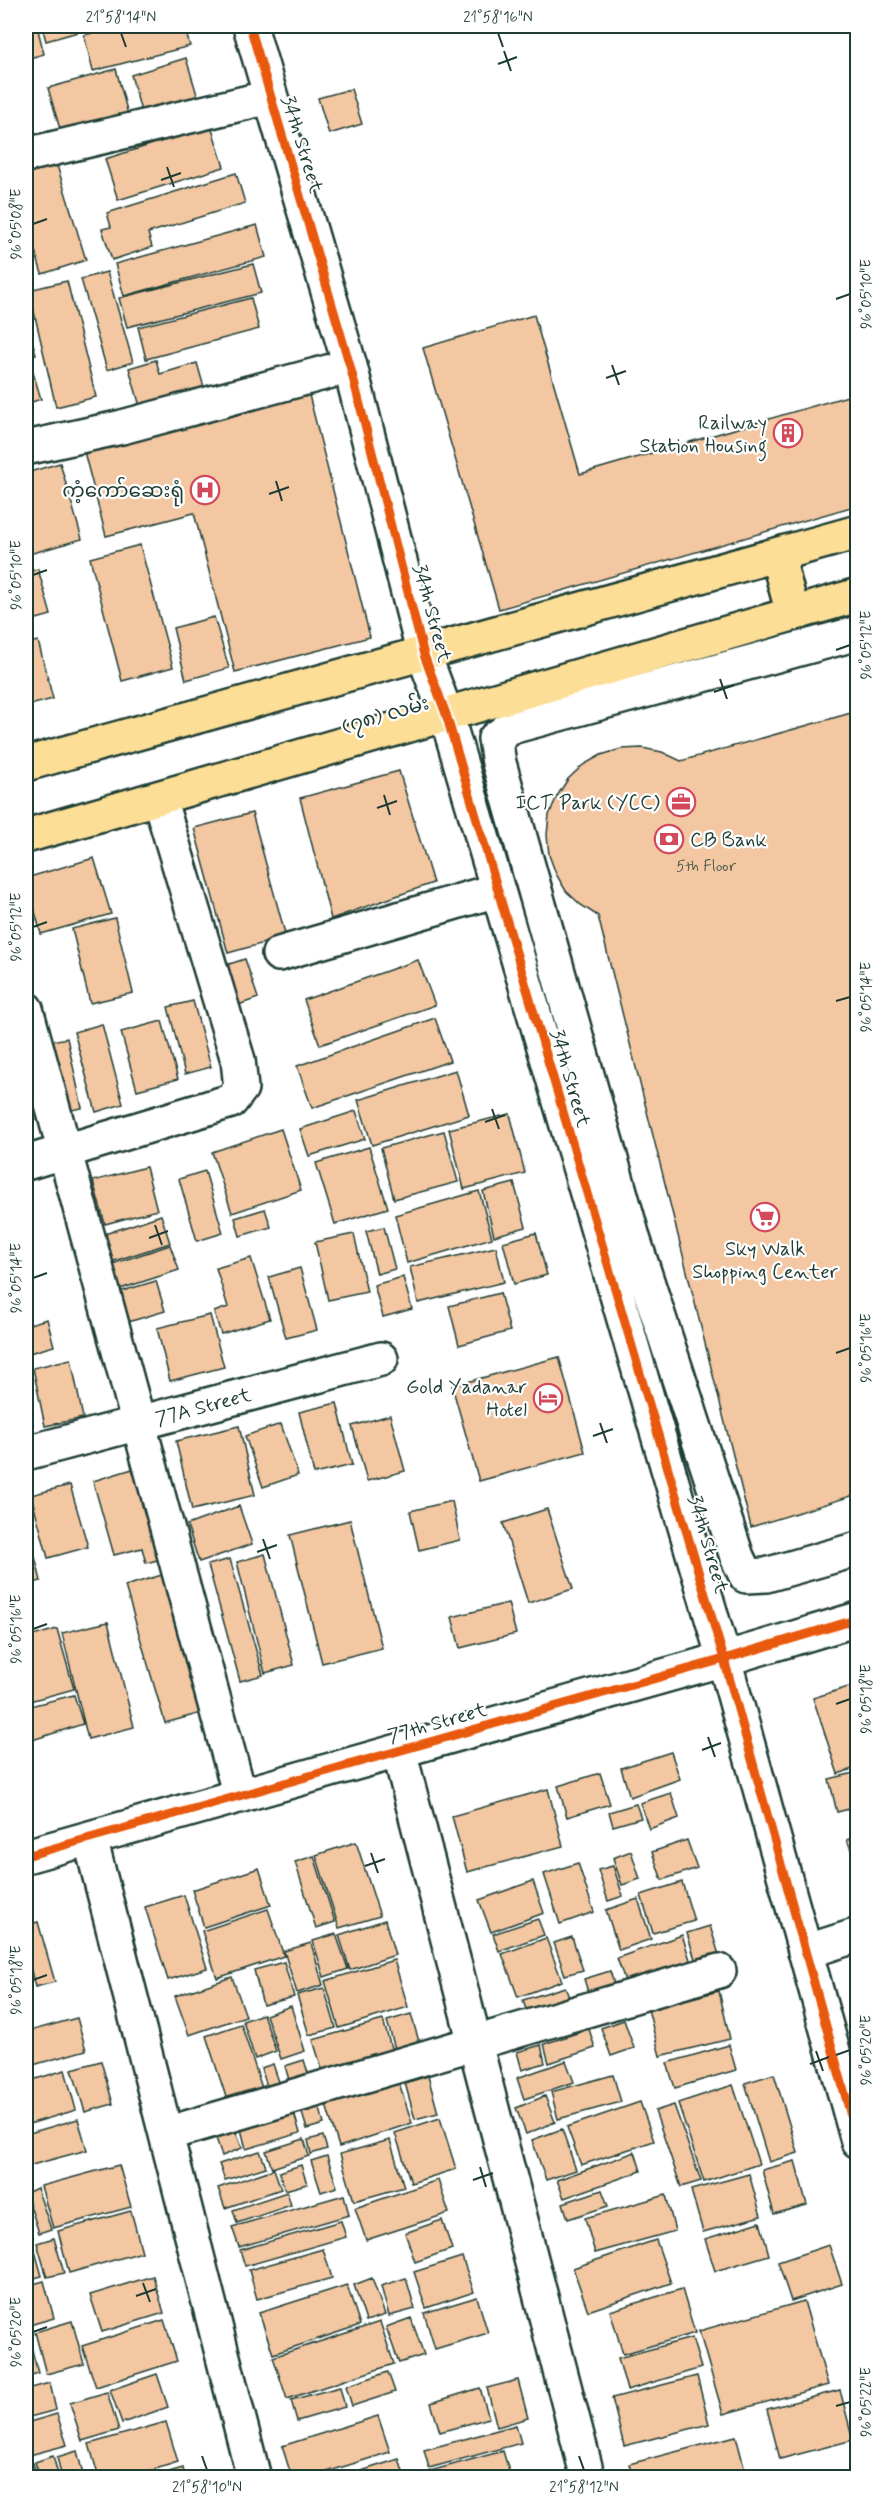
<svg xmlns="http://www.w3.org/2000/svg" width="883" height="2503" font-family="Mynerve,'Noto Sans Myanmar',sans-serif">
	<rect width="100%" height="100%" fill="#fff"/>
	<filter id="ink" filterUnits="userSpaceOnUse"><feTurbulence type="fractalNoise" baseFrequency=".0167" numOctaves="2"/><feDisplacementMap in="SourceGraphic" scale="12" xChannelSelector="R" yChannelSelector="G"/><feConvolveMatrix kernelMatrix="1 2 1 2 8 2 1 2 1" color-interpolation-filters="sRGB"/></filter>
	<g filter="url(#ink)">
		<path fill="#f3c7a2" stroke="#1f3d34" stroke-width="1.5" d="M26,26H37L44,54L26,59Z
			M42,26H76L78,32L46,41Z
			M122,26H184L190,46L93,71L84,35Z
			M607,26H656L655,32Z
			M186,58L198,98L142,115L131,75Z
			M116,69L129,118L62,136L48,88Z
			M351,89L362,124L329,134L318,98Z
			M211,126L224,167L118,200L105,159Z
			M56,162L86,260L42,274L26,220V171Z
			M236,173L245,203L148,233L152,247L112,260L102,229L111,227L107,213Z
			M257,225L266,257L124,296L115,264Z
			M253,264L261,293L127,327L119,298Z
			M107,272L133,362L107,370L81,279Z
			M67,281L96,397L56,407L29,290Z
			M251,298L259,329L146,359L138,327Z
			M534,315L580,474L858,393V505L499,609L423,348Z
			M26,320L36,354L26,357Z
			M156,360L160,374L197,363L207,398L143,417L129,368Z
			M30,362L41,399L26,404V363Z
			M307,387L370,637L235,672L194,513L106,536L82,444Z
			M60,463L82,539L26,555V473Z
			M140,545L173,667L122,681L90,558Z
			M38,569L51,615L26,622V572Z
			M214,617L229,668L186,680L173,628Z
			M38,641L53,699L26,706V644Z
			M858,711V1494L751,1527L598,916L581,905L566,891L556,874L549,855L547,835L549,815L557,796L568,779L583,765L601,755L621,749L642,748L662,752L681,761Z
			M399,771L433,883L331,919L300,798Z
			M252,813L286,937L228,953L194,828Z
			M94,858L111,914L41,934L26,878Z
			M115,918L133,993L90,1003L72,929Z
			M245,959L258,998L230,1008L217,968Z
			M418,960L435,1005L320,1045L304,1000Z
			M193,1001L211,1067L185,1074L168,1007Z
			M435,1018L450,1061L312,1108L297,1066Z
			M162,1021L178,1079L137,1090L121,1032Z
			M102,1024L123,1104L96,1112L74,1032Z
			M67,1038L82,1108L61,1112L46,1042Z
			M456,1070L469,1115L372,1145L358,1100Z
			M36,1071L47,1112L26,1117V1074Z
			M356,1111L365,1139L309,1156L300,1129Z
			M510,1114L525,1173L464,1189L449,1129Z
			M281,1129L301,1190L232,1213L212,1152Z
			M444,1131L458,1182L394,1199L381,1148Z
			M369,1147L388,1208L335,1224L316,1163Z
			M146,1167L157,1210L105,1224L93,1181Z
			M205,1171L223,1233L197,1241L179,1179Z
			M514,1183L526,1227L494,1236L483,1191Z
			M479,1191L492,1238L407,1263L395,1215Z
			M265,1209L271,1227L240,1236L235,1218Z
			M161,1215L170,1243L108,1263L99,1236Z
			M384,1227L395,1269L377,1274L366,1231Z
			M536,1233L547,1275L514,1284L503,1242Z
			M354,1234L367,1292L328,1300L315,1242Z
			M170,1245L179,1270L117,1290L109,1265Z
			M496,1247L504,1282L418,1303L410,1267Z
			M251,1258L270,1319L221,1334L214,1312L228,1307L216,1268Z
			M300,1268L317,1330L286,1338L269,1277Z
			M403,1277L412,1309L383,1317L374,1285Z
			M156,1281L165,1311L128,1322L119,1292Z
			M500,1293L510,1331L459,1345L449,1306Z
			M210,1315L224,1367L170,1381L157,1328Z
			M47,1319L54,1346L26,1354V1325Z
			M559,1357L585,1452L479,1481L452,1386Z
			M71,1359L83,1418L45,1426L33,1368Z
			M26,1390L33,1426L26,1428Z
			M337,1403L352,1465L314,1474L299,1412Z
			M390,1415L405,1471L367,1481L352,1426Z
			M281,1424L298,1475L263,1487L245,1436Z
			M239,1426L255,1495L192,1510L176,1441Z
			M139,1467L165,1558L146,1563L142,1548L114,1555L93,1481Z
			M70,1485L88,1547L48,1558L31,1495Z
			M452,1501L460,1540L419,1550L410,1511Z
			M239,1506L252,1544L199,1562L187,1525Z
			M547,1509L573,1589L528,1603L503,1523Z
			M26,1520L41,1581L26,1585Z
			M350,1520L382,1648L322,1663L290,1535Z
			M265,1554L294,1665L265,1673L237,1562Z
			M230,1559L263,1675L240,1681L208,1565Z
			M172,1572L212,1710L165,1723L125,1586Z
			M508,1603L516,1634L460,1648L452,1617Z
			M108,1622L134,1727L88,1739L62,1633Z
			M57,1629L74,1689L26,1702V1638Z
			M858,1684V1767L838,1774L813,1698Z
			M74,1695L83,1724L26,1742V1707Z
			M671,1752L680,1779L630,1797L621,1768Z
			M858,1772V1807L837,1812L829,1779Z
			M600,1773L610,1804L567,1817L558,1786Z
			M548,1789L563,1846L467,1872L452,1816Z
			M671,1793L679,1818L649,1829L640,1803Z
			M636,1804L641,1818L613,1826L609,1812Z
			M858,1835V1866L847,1840Z
			M687,1840L697,1868L662,1880L652,1852Z
			M356,1842L380,1916L339,1928L316,1855Z
			M631,1851L640,1879L622,1885L613,1858Z
			M314,1856L335,1922L316,1928L295,1862Z
			M578,1863L594,1912L560,1924L544,1874Z
			M613,1866L623,1896L608,1901L598,1870Z
			M259,1868L271,1905L204,1927L192,1890Z
			M533,1881L544,1913L491,1932L479,1900Z
			M682,1882L694,1921L653,1933L641,1895Z
			M184,1895L207,1968L168,1980L145,1907Z
			M638,1899L651,1939L619,1950L606,1910Z
			M268,1909L284,1956L217,1978L202,1931Z
			M538,1919L544,1935L499,1951L493,1934Z
			M385,1920L395,1955L350,1970L339,1935Z
			M38,1922L55,1982L35,1987L26,1950V1925Z
			M710,1926L721,1961L698,1969L687,1933Z
			M336,1934L348,1969L324,1977L313,1941Z
			M682,1935L693,1969L629,1992L617,1958Z
			M572,1937L583,1970L565,1975L554,1943Z
			M546,1938L562,1981L518,1997L502,1954Z
			M311,1943L323,1985L297,1993L284,1951Z
			M394,1960L408,2007L339,2028L325,1981Z
			M284,1962L294,1997L263,2005L254,1970Z
			M610,1971L617,1993L591,2002L584,1979Z
			M232,1977L246,2016L189,2035L175,1996Z
			M565,1987L572,2005L529,2019L523,2000Z
			M324,1988L336,2028L309,2035L297,1995Z
			M719,1991L730,2039L660,2056L648,2009Z
			M291,2006L305,2051L281,2059L266,2015Z
			M263,2014L276,2051L255,2059L243,2021Z
			M411,2014L422,2052L398,2059L387,2021Z
			M77,2018L86,2050L26,2067V2032Z
			M383,2020L395,2062L326,2082L313,2040Z
			M624,2020L634,2048L611,2056L601,2028Z
			M241,2024L262,2088L227,2100L206,2036Z
			M589,2029L595,2048L549,2063L544,2044Z
			M541,2045L545,2063L522,2070L517,2052Z
			M729,2045L736,2070L675,2088L667,2063Z
			M304,2060L308,2073L289,2080L285,2066Z
			M101,2061L113,2104L85,2112L72,2069Z
			M566,2061L574,2082L524,2099L517,2078Z
			M273,2064L279,2082L267,2086L261,2068Z
			M65,2070L76,2110L29,2124L26,2112V2082Z
			M774,2074L798,2153L769,2162L745,2083Z
			M613,2075L621,2102L558,2119L551,2092Z
			M428,2076L438,2113L415,2119L405,2083Z
			M399,2083L412,2123L339,2147L326,2105Z
			M733,2085L759,2164L704,2182L678,2103Z
			M545,2096L555,2122L526,2134L516,2108Z
			M640,2102L654,2141L581,2165L567,2127Z
			M319,2105L324,2124L307,2129L301,2110Z
			M674,2105L701,2181L681,2187L655,2111Z
			M294,2113L300,2133L246,2149L241,2129Z
			M440,2118L456,2169L411,2183L395,2133Z
			M78,2119L87,2150L28,2166L26,2134Z
			M562,2129L576,2170L546,2180L532,2140Z
			M236,2132L242,2148L222,2156L216,2138Z
			M323,2136L327,2149L311,2154L308,2140Z
			M304,2139L309,2156L272,2168L266,2151Z
			M390,2140L404,2187L354,2201L340,2154Z
			M260,2151L266,2167L225,2180L219,2164Z
			M635,2152L641,2171L564,2198L557,2180Z
			M327,2156L337,2187L321,2192L311,2161Z
			M795,2161L807,2205L774,2214L762,2170Z
			M119,2165L131,2207L53,2228L41,2186Z
			M301,2165L307,2184L285,2190L279,2172Z
			M274,2169L281,2189L225,2208L218,2188Z
			M749,2174L761,2216L703,2232L691,2190Z
			M438,2180L449,2213L366,2240L355,2208Z
			M37,2188L51,2229L39,2233L26,2193Z
			M602,2190L608,2206L568,2219L563,2203Z
			M287,2192L291,2205L237,2223L233,2210Z
			M344,2195L349,2215L239,2247L232,2227Z
			M666,2195L675,2231L595,2253L585,2218Z
			M26,2203L33,2238L26,2240Z
			M131,2211L142,2252L69,2273L58,2231Z
			M442,2220L452,2249L415,2262L405,2233Z
			M341,2221L346,2237L245,2266L240,2250Z
			M760,2222L769,2255L715,2271L705,2239Z
			M54,2238L64,2273L47,2277L37,2243Z
			M656,2240L671,2283L588,2311L573,2268Z
			M33,2244L42,2276L26,2280V2246Z
			M829,2245L842,2284L791,2301L778,2262Z
			M323,2249L332,2278L257,2299L249,2270Z
			M462,2257L474,2292L426,2308L414,2272Z
			M153,2276L164,2313L102,2332L90,2295Z
			M372,2278L385,2315L366,2321L354,2285Z
			M406,2278L415,2309L389,2316L381,2286Z
			M44,2281L54,2318L26,2326V2286Z
			M347,2285L360,2325L273,2354L259,2313Z
			M682,2289L695,2333L623,2354L610,2311Z
			M477,2297L488,2333L435,2349L424,2313Z
			M804,2301L828,2385L723,2414L699,2331Z
			M411,2318L424,2355L399,2363L386,2327Z
			M164,2320L177,2361L96,2387L82,2346Z
			M72,2321L84,2364L46,2374L35,2332Z
			M380,2322L394,2364L287,2399L273,2357Z
			M26,2335H28L38,2373L26,2377Z
			M692,2338L701,2368L627,2390L618,2358Z
			M388,2372L395,2392L352,2406L346,2386Z
			M157,2374L168,2407L122,2423L110,2390Z
			M697,2376L709,2424L624,2446L612,2398Z
			M518,2380L528,2418L497,2427L487,2388Z
			M50,2383L56,2410L26,2418V2389Z
			M340,2387L345,2407L297,2421L291,2400Z
			M480,2388L489,2418L440,2432L431,2403Z
			M840,2390L853,2440L780,2459L767,2409Z
			M107,2392L119,2430L82,2441L70,2403Z
			M57,2414L67,2445L26,2456V2423Z
			M378,2416L390,2452L308,2478H292L282,2446Z
			M166,2422L178,2462L127,2478H99L89,2444Z
			M516,2425L521,2443L429,2468L424,2450Z
			M736,2436L747,2478H633L629,2464Z
			M77,2451L84,2478H62L57,2457Z
			M503,2451L509,2471L486,2478H432L430,2471Z
			M53,2456L59,2478H40L35,2462Z
			M399,2459L405,2478H339Z
			M33,2463L37,2478H26V2465Z
			M183,2468L185,2478H148Z"/>
		<g fill="none" stroke-linecap="round" stroke-linejoin="round">
			<g stroke="#1f3d34" stroke-width="38">
				<path id="minor" d="M250,26L350,366L424,655L446,714L724,1659L858,2141
					M26,155L270,97
					M26,448L122,427L350,366
					M858,633L511,727L495,739L499,763L634,1241L737,1557L746,1576L766,1575L858,1549
					M279,954L497,890
					M26,1009L240,1796
					M26,1163L231,1101L241,1088L238,1060L159,798
					M26,1453L381,1359
					M399,1751L588,2478
					M90,1838L254,2478
					M26,1856L724,1659L858,1619
					M805,1952L858,1935
					M166,2134L719,1971"/>
			</g>
			<g stroke="#1f3d34" stroke-width="38">
				<path id="major" d="M777,555L793,614
					M26,764L858,532
					M26,836L858,595"/>
			</g>
			<use href="#minor" stroke="#fff" stroke-width="33"/>
			<use href="#major" stroke="#fdde96" stroke-width="33"/>
			<g stroke="#fff" stroke-width="13">
				<path id="cycleway" d="M250,26L350,366L424,655L446,714L724,1659L858,2141
					M26,1856L724,1659L858,1619"/>
			</g>
			<use href="#cycleway" stroke="#e8590c" stroke-width="9"/>
		</g>
	</g>
	<path fill="none" stroke="#1f3d34" stroke-width="2" d="M121,33L126,47M498,33L503,47M504,51L511,71M498,64L517,57M167,167L174,187M161,180L181,173M33,224L47,219M836,299L850,294M612,365L619,385M606,378L626,371M276,481L282,501M269,494L289,487M33,575L47,570M836,650L850,645M720,679L727,699M714,692L734,685M384,795L390,815M377,808L397,801M33,927L47,922M836,1001L850,997M492,1109L499,1129M485,1122L505,1115M155,1225L162,1245M149,1238L168,1231M33,1278L47,1273M836,1353L850,1348M600,1423L607,1443M593,1436L613,1429M263,1539L270,1559M257,1552L277,1545M33,1629L47,1624M836,1704L850,1699M708,1737L715,1757M702,1750L721,1743M371,1853L378,1873M365,1866L385,1859M33,1980L47,1975M816,2051L823,2071M836,2055L850,2050M810,2064L829,2057M480,2167L486,2187M473,2180L493,2173M143,2283L150,2302M136,2296L156,2289M33,2332L47,2327M836,2406L850,2402M202,2456L207,2470M579,2456L584,2470"/>
	<defs>
		<g id="building-ring" transform="scale(1.5)"><circle r="9.5" fill="#fff" stroke="#d1495b" stroke-width="1.5"/><path d="M-4-6H4V6H1V3H-1V6H-4ZM-2.5-4.3h1.7v1.8h-1.7ZM.8-4.3h1.7v1.8H.8ZM-2.5-1h1.7V.8h-1.7ZM.8-1h1.7V.8H.8Z" fill="#d1495b"/></g>
		<g id="hospital-ring" transform="scale(1.5)"><circle r="9.5" fill="#fff" stroke="#d1495b" stroke-width="1.5"/><path d="M-5-5h3v3.5h4V-5h3V5h-3V1.5h-4V5h-3Z" fill="#d1495b"/></g>
		<g id="office-ring" transform="scale(1.5)"><circle r="9.5" fill="#fff" stroke="#d1495b" stroke-width="1.5"/><path d="M-6-3h4V-5.5h4V-3h4V5H-6ZM-1-4.5V-3h2v-1.5ZM-6 0V1H6V0Z" fill="#d1495b"/></g>
		<g id="bank-ring" transform="scale(1.5)"><circle r="9.5" fill="#fff" stroke="#d1495b" stroke-width="1.5"/><path d="M-6-4H6V4H-6ZM0-2.3a2.3 2.3 0 1 0 0 4.6a2.3 2.3 0 1 0 0-4.6Z" fill="#d1495b"/></g>
		<g id="supermarket-ring" transform="scale(1.5)"><circle r="9.5" fill="#fff" stroke="#d1495b" stroke-width="1.5"/><path d="M-6-5.5h2.5l.6 2H6L4.5 2H-2.5L-4.4-4H-6ZM-1.5 3.2a1.3 1.3 0 1 0 .1 0ZM3 3.2a1.3 1.3 0 1 0 .1 0Z" fill="#d1495b"/></g>
		<g id="hotel-ring" transform="scale(1.5)"><circle r="9.5" fill="#fff" stroke="#d1495b" stroke-width="1.5"/><path d="M-6-4.5h1.5V1H6V5H4.5V3h-9V5H-6ZM-4 0a1.8 1.8 0 1 1 3.6 0ZM.5 0V-2.5h3Q6-2.5 6 0Z" fill="#d1495b"/></g>
	</defs>
	<g fill-rule="evenodd">
		<use href="#building-ring" x="788" y="433"/>
		<use href="#hospital-ring" x="205" y="490"/>
		<use href="#office-ring" x="681" y="802"/>
		<use href="#bank-ring" x="669" y="839"/>
		<use href="#supermarket-ring" x="765" y="1217"/>
		<use href="#hotel-ring" x="548" y="1398"/>
	</g>
	<g text-anchor="middle" stroke-width="4.5" stroke-linejoin="round" paint-order="stroke">
		<g font-size="16" fill="#546050">
			<text x="706" y="871">5th Floor</text>
		</g>
		<g font-size="20" fill="#1f3d34" stroke="#fff">
			<text transform="translate(303 144) rotate(73)" y="7">34th Street</text>
			<text transform="translate(433 613) rotate(75)" y="7">34th Street</text>
			<text transform="translate(385 714) rotate(-16)" y="7">(၇၈) လမ်း</text>
			<text transform="translate(571 1078) rotate(74)" y="7">34th Street</text>
			<text transform="translate(203 1406) rotate(-15)" y="7">77A Street</text>
			<text transform="translate(709 1544) rotate(74)" y="7">34th Street</text>
			<text transform="translate(437 1722) rotate(-16)" y="7">77th Street</text>
		</g>
		<g font-size="20" fill="#1f3d34" stroke="#fff" text-anchor="end">
			<text x="767" y="429">Railway<tspan x="767" dy="23">Station Housing</tspan></text>
			<text x="184" y="497">ကံ့ကော်ဆေးရုံ</text>
			<text x="660" y="809">ICT Park (YCC)</text>
			<text x="690" y="846" text-anchor="start">CB Bank</text>
			<text x="765" y="1255" text-anchor="middle">Sky Walk<tspan x="765" dy="23">Shopping Center</tspan></text>
			<text x="527" y="1393">Gold Yadanar<tspan x="527" dy="23">Hotel</tspan></text>
		</g>
	</g>
	<rect width="883" height="2503" fill="none" stroke="#fff" stroke-width="66"/>
	<rect x="33" y="33" width="817" height="2437" fill="none" stroke="#1f3d34" stroke-width="2"/>
	<g font-size="15" text-anchor="middle" fill="#1f3d34">
		<text x="121" y="22">21°58'14"N</text>
		<text x="498" y="22">21°58'16"N</text>
		<text transform="translate(16 224) rotate(-90)" y="5">96°05'08"E</text>
		<text transform="translate(866 294) rotate(-90)" y="5">96°05'10"E</text>
		<text transform="translate(16 575) rotate(-90)" y="5">96°05'10"E</text>
		<text transform="translate(866 645) rotate(-90)" y="5">96°05'12"E</text>
		<text transform="translate(16 927) rotate(-90)" y="5">96°05'12"E</text>
		<text transform="translate(866 997) rotate(-90)" y="5">96°05'14"E</text>
		<text transform="translate(16 1278) rotate(-90)" y="5">96°05'14"E</text>
		<text transform="translate(866 1348) rotate(-90)" y="5">96°05'16"E</text>
		<text transform="translate(16 1629) rotate(-90)" y="5">96°05'16"E</text>
		<text transform="translate(866 1699) rotate(-90)" y="5">96°05'18"E</text>
		<text transform="translate(16 1980) rotate(-90)" y="5">96°05'18"E</text>
		<text transform="translate(866 2050) rotate(-90)" y="5">96°05'20"E</text>
		<text transform="translate(16 2332) rotate(-90)" y="5">96°05'20"E</text>
		<text transform="translate(866 2402) rotate(-90)" y="5">96°05'22"E</text>
		<text x="207" y="2492">21°58'10"N</text>
		<text x="584" y="2492">21°58'12"N</text>
	</g>
</svg>
